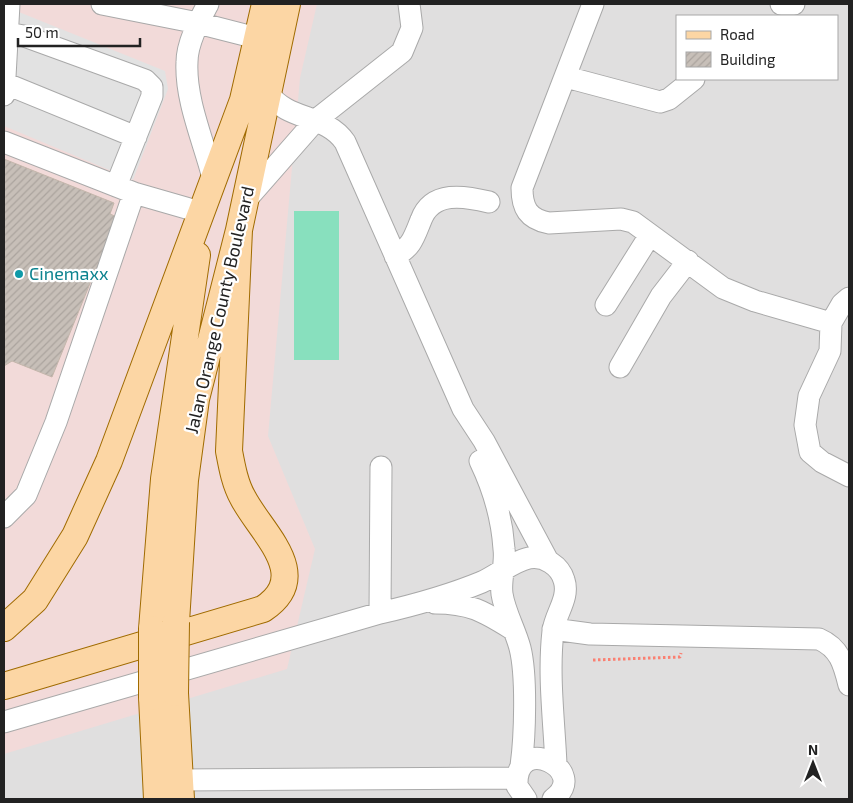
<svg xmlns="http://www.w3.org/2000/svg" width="853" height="803" font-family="'Exo 2',sans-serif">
	<defs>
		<pattern id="building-hatch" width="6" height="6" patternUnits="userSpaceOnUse" patternTransform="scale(1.25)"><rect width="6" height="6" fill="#c7bfb8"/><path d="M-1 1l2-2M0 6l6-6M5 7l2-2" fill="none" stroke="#aba49e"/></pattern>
	</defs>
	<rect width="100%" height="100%" fill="#f2efe9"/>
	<path fill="#e0dfdf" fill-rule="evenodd" d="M4,4H849V799H4ZM677,16H837V79H677Z"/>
	<path fill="#f2dad9" d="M4,4H317L300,78L268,436L315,549L287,669L4,754Z"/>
	<path fill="#88e0be" d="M294,211H339V360H294Z"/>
	<path fill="#e2e2e2" d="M4,6L165,71L168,89L133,180L4,126Z"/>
	<path fill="url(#building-hatch)" stroke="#c4b6ab" d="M4,159L114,203L110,214L117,217L52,377L12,361L4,366Z"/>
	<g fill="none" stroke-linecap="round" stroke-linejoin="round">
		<g stroke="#a9a9a9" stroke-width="23">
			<path id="minor" d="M102,4L198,23L257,38
				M208,4C199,21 187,43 187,62C185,100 204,142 213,178
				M593,4L522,188C522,208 528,219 549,223L621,219L633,222L723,288L755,301L831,323L830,351L809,396L805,425L810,452L822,462L849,476
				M781,4H794
				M7,33L24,36L145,80L152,87V96L116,186
				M566,77L660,102L669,99L694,79
				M4,83L136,137
				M269,94C288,121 326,114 345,142L463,409L484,441L548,561
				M4,95L9,4
				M4,142L134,193L200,212
				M246,200L316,120L402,52L412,28L409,4
				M395,256C412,247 414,237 421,220C432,190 465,196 489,202
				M606,305L650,235
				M831,323L842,304L849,298
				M620,367L661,296L688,261
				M480,461C493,488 502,518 504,549C506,564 500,579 502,594C505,613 515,629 520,648C527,676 525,737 521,766
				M4,517L26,495L56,422L134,193
				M435,603C470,603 483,611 512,629
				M380,613L381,467
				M553,629L590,634L819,639C840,648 844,665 849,685
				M4,722L380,613C415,605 448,596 482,582C497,575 514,561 529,558C544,555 560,566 564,580C570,598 555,614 553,631C548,675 554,720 556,764
				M164,782L179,780L516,778
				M526,799L517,786C515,731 592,771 553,799"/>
		</g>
		<g stroke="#a06b00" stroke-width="28">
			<path id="major" d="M176,622L185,480L196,399L239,230L287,4
				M4,628L35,600L75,536L109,461L243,100L265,4
				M152,629L164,479L197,255
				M4,686L263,609C314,575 261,533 243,498C235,484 232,467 229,451L239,230
				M175,693L181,799
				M152,697L157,799"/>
		</g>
		<path stroke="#fa8072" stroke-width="3" stroke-dasharray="2.5 2.5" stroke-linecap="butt" d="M593,660L680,657L681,653"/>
		<use href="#minor" stroke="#fff" stroke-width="21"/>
		<use href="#major" stroke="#fcd6a4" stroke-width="26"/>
		<g stroke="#a06b00" stroke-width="28" stroke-linecap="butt">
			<path id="major-bridge" d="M152,629V697
				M175,693L176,622"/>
		</g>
		<use href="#major-bridge" stroke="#fcd6a4" stroke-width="26"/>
	</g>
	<circle fill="#0f9aa8" stroke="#fff" stroke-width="2" cx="19" cy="274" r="5"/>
	<g text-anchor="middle" stroke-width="4.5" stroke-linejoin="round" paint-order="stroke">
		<g font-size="18" fill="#0d838f" stroke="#fff" text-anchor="start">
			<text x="29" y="280">Cinemaxx</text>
		</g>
		<g font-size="18" fill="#222" stroke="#fff">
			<text transform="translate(220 310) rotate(-77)" y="6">Jalan Orange County Boulevard</text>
		</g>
	</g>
	<rect width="853" height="803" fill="none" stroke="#222222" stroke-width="10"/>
	<rect x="676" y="15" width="162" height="65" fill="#ffffff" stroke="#a7a7a7"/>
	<rect x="686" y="31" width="25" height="8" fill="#fcd6a4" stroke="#a7a7a7"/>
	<text x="720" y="40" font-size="15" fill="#222222">Road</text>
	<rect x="686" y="52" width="25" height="15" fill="url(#building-hatch)" stroke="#a7a7a7"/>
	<text x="720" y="65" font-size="15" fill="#222222">Building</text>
	<g transform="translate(813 763)" stroke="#ffffff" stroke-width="4" paint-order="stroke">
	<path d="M0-4L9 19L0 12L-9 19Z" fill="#222222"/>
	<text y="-8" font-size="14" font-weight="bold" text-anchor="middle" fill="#222222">N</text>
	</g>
	<path d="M18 38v8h122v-8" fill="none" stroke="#222222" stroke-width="2.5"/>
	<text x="25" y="38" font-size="15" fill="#222222" stroke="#ffffff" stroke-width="4" paint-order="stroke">50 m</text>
</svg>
